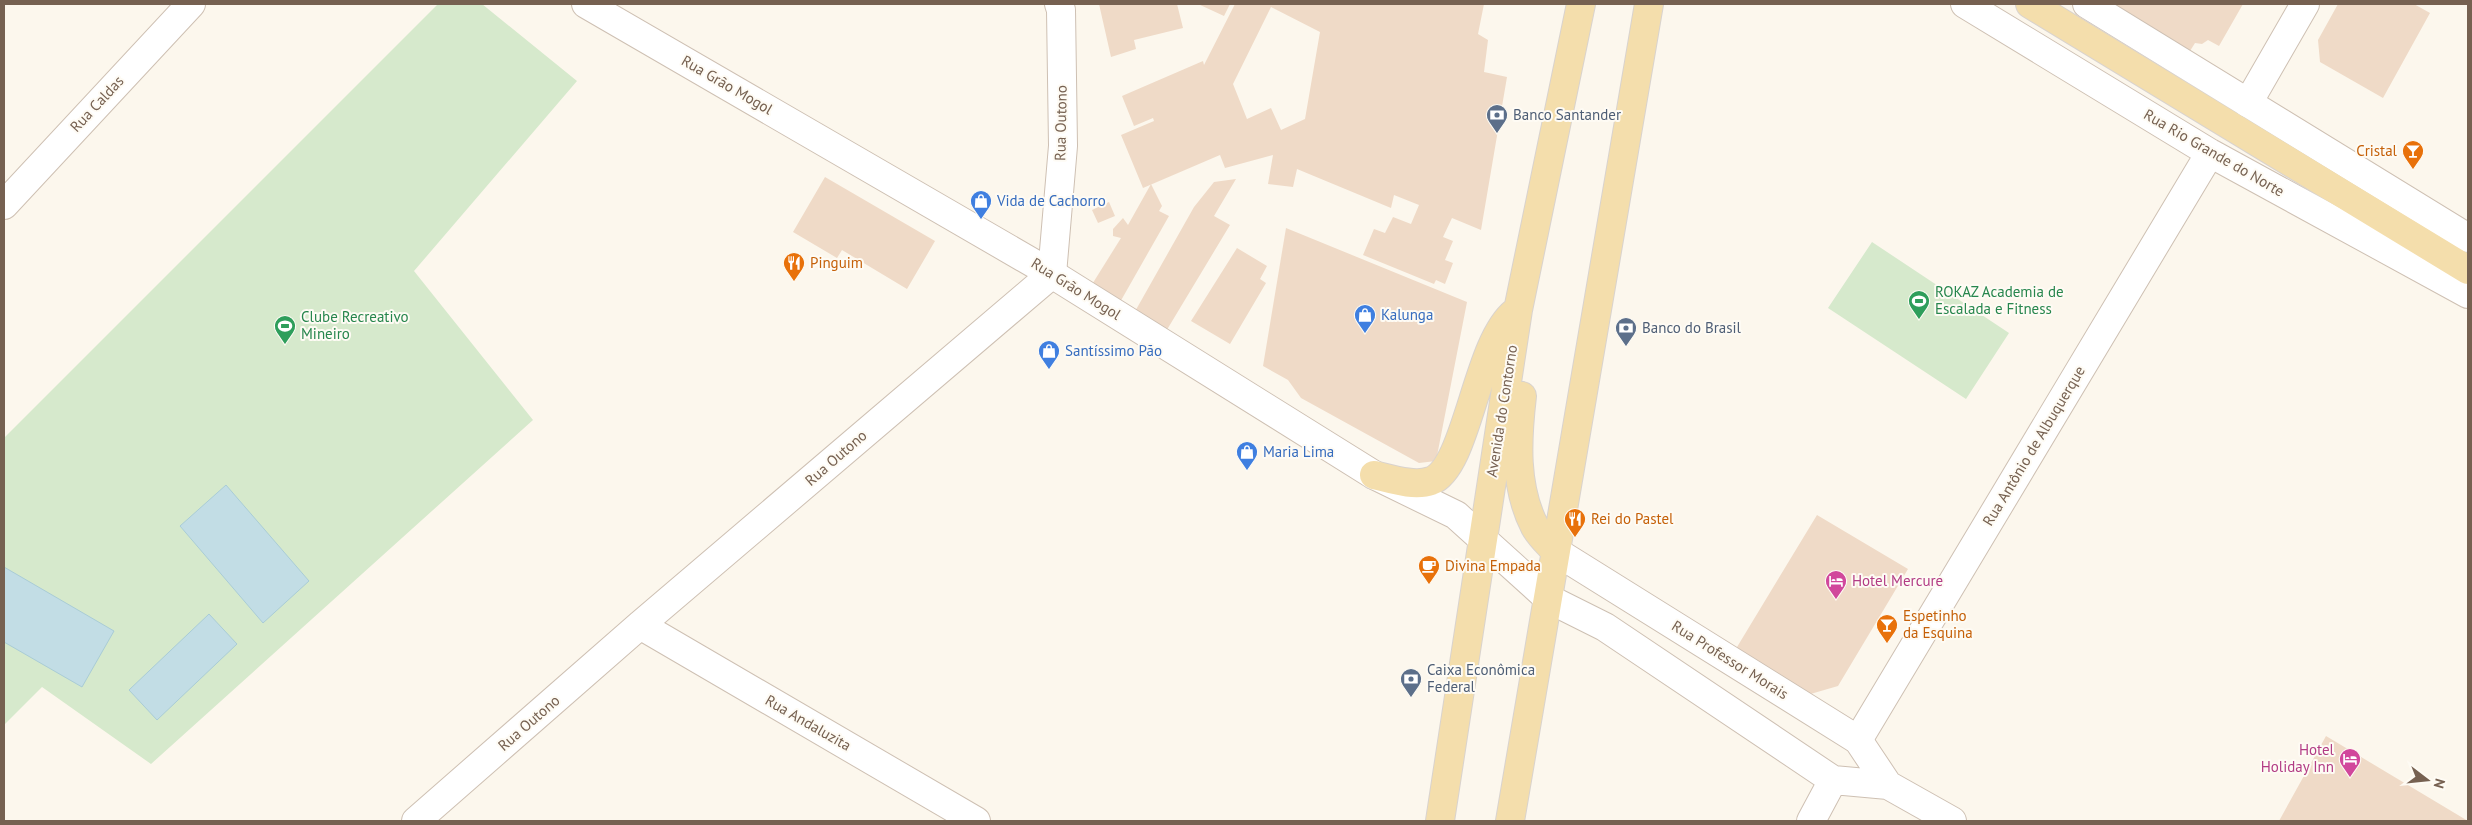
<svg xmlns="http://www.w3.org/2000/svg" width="2472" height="825" font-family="'PT Sans',sans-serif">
	<rect width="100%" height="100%" fill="#fcf7ed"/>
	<path fill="#d6e9cc" d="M438,4H482L577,81L414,271L533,420L151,764L42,687L4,725V438Z
		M1872,242L2009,333L1966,399L1828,308Z"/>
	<path fill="#c2dde5" stroke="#a9ccd6" d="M226,485L309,581L263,623L180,526Z
		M4,567L114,631L82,687L4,642Z
		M209,614L237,644L157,720L129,690Z"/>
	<path fill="#efdac7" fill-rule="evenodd" d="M1099,4H1177L1183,28L1134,40L1136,49L1111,57Z
		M1198,4H1230L1224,16Z
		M1235,4H1484L1478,34L1488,40L1484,72L1507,77L1481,230L1452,218L1443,237L1453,241L1445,260L1453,263L1445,284L1436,280L1434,284L1363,255L1374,229L1385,233L1393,217L1411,224L1419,205L1394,195L1391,208L1297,169L1293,187L1268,184L1273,155L1225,168L1220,155L1143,188L1121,135L1154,121L1153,118L1134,126L1122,96L1203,61L1204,65ZM1271,7L1320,32L1305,119L1281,130L1271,108L1247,119L1233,84Z
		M2109,4H2243L2219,46L2208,40L2202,44L2195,43L2190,51Z
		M2338,4H2414L2430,13L2383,98L2320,62L2318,40Z
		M825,177L935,241L907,289L842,250L837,258L793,232Z
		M1236,179L1214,216L1230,225L1165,333L1133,315L1194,207L1214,182Z
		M1151,184L1162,206L1159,211L1169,216L1115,311L1086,294L1121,238L1113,236V229L1123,218L1128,225Z
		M1109,202L1115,216L1098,223L1092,210Z
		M1286,228L1467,302L1436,461L1419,463L1301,398L1288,380L1263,366Z
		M1237,248L1267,266L1260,279L1266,283L1230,344L1191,321Z
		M1817,515L1908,569L1838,686L1807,695L1734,652Z
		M2326,736L2468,821H2279Z"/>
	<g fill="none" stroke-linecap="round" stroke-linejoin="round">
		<g stroke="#cec0b3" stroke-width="30">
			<path id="minor" d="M1965,4L2210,153L2468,294
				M2248,103L2305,4
				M4,205L191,4
				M640,625L976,821
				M1858,740L2210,153
				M416,821L640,625L1052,274L1063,146L1061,10L1059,4"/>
		</g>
		<g stroke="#cec0b3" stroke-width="30">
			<path id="tertiary" d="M586,4L1052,274L1374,475L1456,515L1549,599L1605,627L1833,780L1888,785L1952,821
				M2087,4L2468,238
				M1555,551L1858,740L1888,785
				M1811,821L1833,780"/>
		</g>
		<g stroke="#d9d3ce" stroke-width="30">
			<path id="primary" d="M2030,4L2468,270
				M1522,396C1517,439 1514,487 1535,527C1540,536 1549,544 1555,551
				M1374,475C1391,479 1414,487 1431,481C1468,467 1476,343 1515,312
				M1440,821L1518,310L1581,4
				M1510,821L1649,4"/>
		</g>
		<use href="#minor" stroke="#fff" stroke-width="28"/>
		<use href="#tertiary" stroke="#fff" stroke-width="28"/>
		<use href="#primary" stroke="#f4deac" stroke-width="28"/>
	</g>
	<defs>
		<g id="bank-pin" transform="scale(1.125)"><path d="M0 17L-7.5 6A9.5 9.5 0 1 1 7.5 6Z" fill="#5c6f8a" stroke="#fefbf4"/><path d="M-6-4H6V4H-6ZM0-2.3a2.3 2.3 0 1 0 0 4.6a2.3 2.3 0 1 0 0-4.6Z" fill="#fff"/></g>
		<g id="bar-pin" transform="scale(1.125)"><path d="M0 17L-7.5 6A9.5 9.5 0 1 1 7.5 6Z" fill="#e8710a" stroke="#fefbf4"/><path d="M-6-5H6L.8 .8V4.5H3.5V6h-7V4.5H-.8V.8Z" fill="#fff"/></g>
		<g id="shop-pin" transform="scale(1.125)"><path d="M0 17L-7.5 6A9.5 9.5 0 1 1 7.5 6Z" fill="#3f7fe0" stroke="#fefbf4"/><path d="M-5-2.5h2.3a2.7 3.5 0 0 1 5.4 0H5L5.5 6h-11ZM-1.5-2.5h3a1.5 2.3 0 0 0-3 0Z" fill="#fff"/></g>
		<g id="restaurant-pin" transform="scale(1.125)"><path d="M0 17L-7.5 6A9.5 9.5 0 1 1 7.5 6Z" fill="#e8710a" stroke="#fefbf4"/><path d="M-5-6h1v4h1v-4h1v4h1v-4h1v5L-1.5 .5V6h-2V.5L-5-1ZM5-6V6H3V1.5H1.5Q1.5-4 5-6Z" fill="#fff"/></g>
		<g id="stadium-pin" transform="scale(1.125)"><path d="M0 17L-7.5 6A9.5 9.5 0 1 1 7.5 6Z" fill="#2e9e5b" stroke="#fefbf4"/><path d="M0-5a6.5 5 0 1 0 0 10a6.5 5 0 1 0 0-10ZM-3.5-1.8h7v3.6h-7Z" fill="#fff"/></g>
		<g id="cafe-pin" transform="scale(1.125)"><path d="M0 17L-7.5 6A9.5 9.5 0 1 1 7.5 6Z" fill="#e8710a" stroke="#fefbf4"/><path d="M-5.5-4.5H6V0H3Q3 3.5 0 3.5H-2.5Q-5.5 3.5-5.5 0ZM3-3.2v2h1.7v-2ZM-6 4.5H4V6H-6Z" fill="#fff"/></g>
		<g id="hotel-pin" transform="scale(1.125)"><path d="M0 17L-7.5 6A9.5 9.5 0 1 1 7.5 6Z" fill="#d1479c" stroke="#fefbf4"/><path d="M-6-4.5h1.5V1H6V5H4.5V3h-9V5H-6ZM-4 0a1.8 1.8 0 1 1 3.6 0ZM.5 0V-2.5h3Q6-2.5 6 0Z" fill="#fff"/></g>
	</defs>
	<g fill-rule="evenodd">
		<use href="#bank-pin" x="1497" y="115"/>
		<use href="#bar-pin" x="2413" y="151"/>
		<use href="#shop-pin" x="981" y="201"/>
		<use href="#restaurant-pin" x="794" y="263"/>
		<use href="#stadium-pin" x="1919" y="301"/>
		<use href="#shop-pin" x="1365" y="315"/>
		<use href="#stadium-pin" x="285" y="326"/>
		<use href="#bank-pin" x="1626" y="328"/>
		<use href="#shop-pin" x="1049" y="351"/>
		<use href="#shop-pin" x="1247" y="452"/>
		<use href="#restaurant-pin" x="1575" y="519"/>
		<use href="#cafe-pin" x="1429" y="566"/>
		<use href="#hotel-pin" x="1836" y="581"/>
		<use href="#bar-pin" x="1887" y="625"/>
		<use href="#bank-pin" x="1411" y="679"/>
		<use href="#hotel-pin" x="2350" y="759"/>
	</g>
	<g text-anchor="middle" stroke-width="4" stroke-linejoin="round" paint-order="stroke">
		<g font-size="15" fill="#766151" stroke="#fefbf4">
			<text transform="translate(727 85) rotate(30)" y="5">Rua Grão Mogol</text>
			<text transform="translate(97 104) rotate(-47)" y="5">Rua Caldas</text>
			<text transform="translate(1061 123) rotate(-89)" y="5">Rua Outono</text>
			<text transform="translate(2214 153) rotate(30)" y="5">Rua Rio Grande do Norte</text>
			<text transform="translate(1076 289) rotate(32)" y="5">Rua Grão Mogol</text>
			<text transform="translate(1502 411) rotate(-81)" y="5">Avenida do Contorno</text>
			<text transform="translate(2034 446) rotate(-59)" y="5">Rua Antônio de Albuquerque</text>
			<text transform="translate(836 458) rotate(-41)" y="5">Rua Outono</text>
			<text transform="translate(1730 660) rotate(32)" y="5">Rua Professor Morais</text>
			<text transform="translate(529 723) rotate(-41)" y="5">Rua Outono</text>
			<text transform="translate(808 723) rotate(30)" y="5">Rua Andaluzita</text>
		</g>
		<g font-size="15" fill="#4e5e75" stroke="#fefbf4" text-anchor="start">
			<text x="1513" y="120">Banco Santander</text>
			<text x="1642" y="333">Banco do Brasil</text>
			<text x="1427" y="675">Caixa Econômica<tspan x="1427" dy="17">Federal</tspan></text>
		</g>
		<g font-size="15" fill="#c56008" stroke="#fefbf4" text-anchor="start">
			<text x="2397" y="156" text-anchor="end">Cristal</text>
			<text x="810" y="268">Pinguim</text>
			<text x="1591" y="524">Rei do Pastel</text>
			<text x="1445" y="571">Divina Empada</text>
			<text x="1903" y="621">Espetinho<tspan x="1903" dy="17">da Esquina</tspan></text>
		</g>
		<g font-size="15" fill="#366cbe" stroke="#fefbf4" text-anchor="start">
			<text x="997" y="206">Vida de Cachorro</text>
			<text x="1381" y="320">Kalunga</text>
			<text x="1065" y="356">Santíssimo Pão</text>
			<text x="1263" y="457">Maria Lima</text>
		</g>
		<g font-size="15" fill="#27864d" stroke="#fefbf4" text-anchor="start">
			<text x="1935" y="297">ROKAZ Academia de<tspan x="1935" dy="17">Escalada e Fitness</tspan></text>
			<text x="301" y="322">Clube Recreativo<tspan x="301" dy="17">Mineiro</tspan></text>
		</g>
		<g font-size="15" fill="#b23c85" stroke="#fefbf4" text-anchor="start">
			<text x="1852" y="586">Hotel Mercure</text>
			<text x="2334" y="755" text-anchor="end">Hotel<tspan x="2334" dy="17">Holiday Inn</tspan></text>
		</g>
	</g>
	<rect width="2472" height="825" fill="none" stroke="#766151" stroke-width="10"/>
	<g transform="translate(2427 780) rotate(106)" stroke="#fefbf4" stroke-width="4" paint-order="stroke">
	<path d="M0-4L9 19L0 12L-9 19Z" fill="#766151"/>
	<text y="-8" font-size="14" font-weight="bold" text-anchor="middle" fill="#766151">N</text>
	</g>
</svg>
